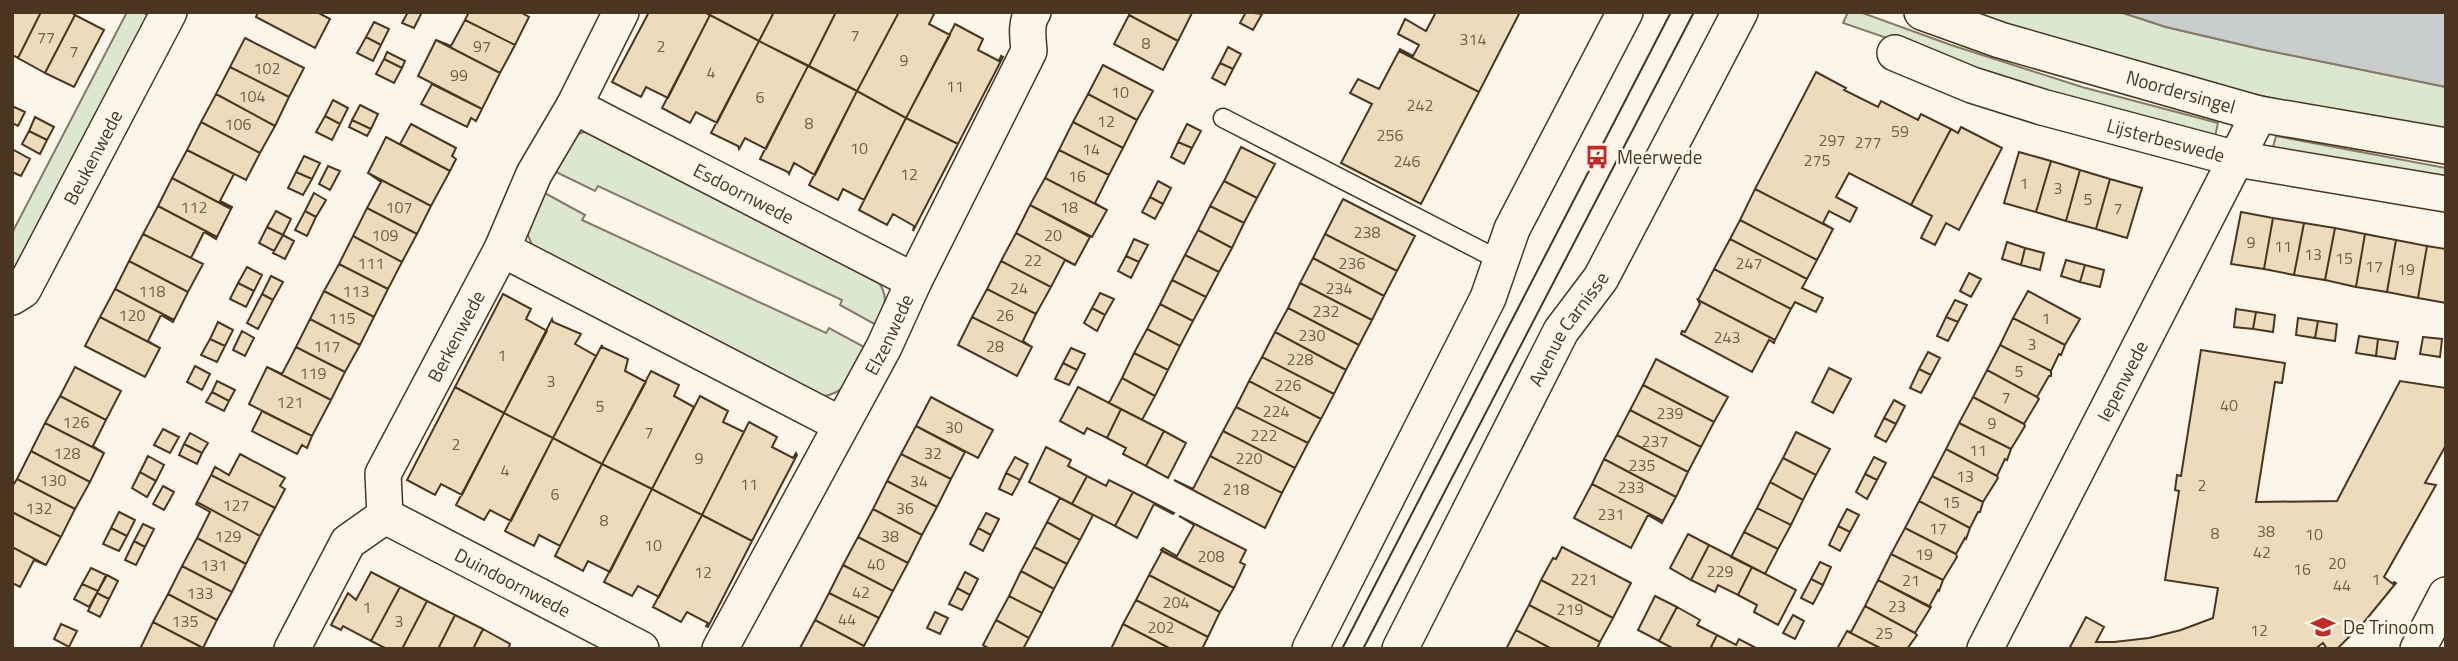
<svg xmlns="http://www.w3.org/2000/svg" width="2458" height="661" font-family="'Titillium Web',sans-serif">
	<rect width="100%" height="100%" fill="#fbf6e9"/>
	<path fill="#dce7d0" stroke="#887966" stroke-width="2" d="M127,12H142L154,18L12,285V233Z
		M1848,12H1860L1951,45L2082,87L2218,123L2215,137L2038,90L1843,23Z
		M1966,12H2120L2166,27L2260,49L2446,87V131L2342,114L2201,82Z
		M584,132L593,133L879,283C890,298 883,310 878,326L840,305L842,300L598,186L595,191L552,170L575,135Z
		M2276,136L2446,168V183L2272,151Z
		M541,191L585,215L582,220L826,333L829,328L866,348C855,370 850,393 823,396L532,245L526,230Z"/>
	<path fill="#c9cecd" stroke="#887966" stroke-width="2" d="M2120,12H2446V87L2260,49L2166,27Z"/>
	<path fill="#ecdcbc" stroke="#4a3520" stroke-width="2" d="M12,12H41L18,58L12,55Z
		M41,12H70L75,15L45,73L18,58Z
		M258,12H317L330,19L315,48L256,17Z
		M408,12H422L414,28L402,23Z
		M469,12H520L529,17L515,45L465,20Z
		M649,12H704L710,15L668,98L646,87L641,97L612,82Z
		M711,12H774L759,41L710,15Z
		M774,12H836L809,66L759,41Z
		M836,12H899L857,91L809,66Z
		M899,12L932,13L934,14L929,24L950,35L906,118L857,91Z
		M1130,12H1190L1192,13L1178,41L1129,15Z
		M1246,12L1262,14L1253,30L1240,23Z
		M1436,12H1520L1479,92L1399,51L1400,49L1413,56L1419,45L1398,34L1405,19L1426,31Z
		M75,15L104,30L74,87L45,73Z
		M710,15L759,41L717,123L696,112L690,123L662,108Z
		M1129,15L1178,41L1163,70L1114,44Z
		M465,20L515,45L500,73L436,40L451,46Z
		M374,22L389,29L381,45L366,37Z
		M955,24L983,39L978,50L999,61L1001,56L1003,57L958,144L906,118Z
		M366,37L381,45L373,61L357,53Z
		M245,38L304,68L289,97L230,67Z
		M436,40L500,73L482,109L418,76Z
		M759,41L808,66L766,149L745,138L739,149L738,146L711,133Z
		M1228,47L1241,54L1233,69L1220,63Z
		M1399,51L1479,92L1421,204L1341,163L1372,104L1350,93L1358,79L1379,89Z
		M387,52L405,61L402,68L384,59Z
		M384,59L402,68L394,83L376,74Z
		M1220,63L1233,69L1225,85L1212,78Z
		M1103,65L1153,91L1137,120L1088,94Z
		M808,66L857,91L815,175L794,163L789,174L788,172L760,159Z
		M230,67L289,97L275,126L216,94Z
		M1816,72L1846,88L1844,90L1878,107L1881,101L1918,120L1921,114L1951,129L1911,205L1849,173L1836,197L1857,208L1850,222L1829,211L1823,223L1833,229L1755,189Z
		M432,84L482,109L476,121L471,118L467,127L421,104Z
		M857,91L906,118L864,200L843,189L838,200L809,185Z
		M216,94L275,126L260,153L201,122Z
		M1088,94L1137,120L1123,148L1073,122Z
		M333,100L348,108L340,124L325,116Z
		M360,105L378,114L371,129L352,120Z
		M12,106L25,112L18,126L12,123Z
		M325,116L340,124L332,140L316,132Z
		M35,117L54,127L47,140L29,131Z
		M906,118L958,144L913,231L914,226L893,214L887,225L859,210Z
		M352,120L371,129L367,136L349,127Z
		M201,122L260,153L246,180L187,150Z
		M1073,122L1123,148L1109,175L1059,150Z
		M411,124L456,148L452,156L456,159L450,171L400,144Z
		M1187,124L1201,131L1192,148L1178,142Z
		M1961,127L2002,148L1959,230L1946,223L1935,245L1921,238L1932,216L1911,205L1951,129L1958,133Z
		M29,131L47,140L40,154L22,144Z
		M386,137L450,171L431,206L368,173Z
		M1178,142L1192,148L1184,164L1171,157Z
		M1241,147L1275,164L1257,198L1224,181Z
		M12,149L30,159L21,176L12,172Z
		M187,150L234,174L220,201L232,207L231,209L172,178Z
		M1059,150L1109,175L1095,203L1107,210L1045,178Z
		M2019,152L2051,161L2036,212L2004,203Z
		M304,156L320,163L312,179L296,172Z
		M2051,161L2080,170L2066,221L2036,212Z
		M328,166L340,171L330,190L319,184Z
		M2080,170L2110,179L2096,229L2066,221Z
		M296,172L312,179L303,195L288,188Z
		M368,173L431,206L417,234L367,208L381,182Z
		M172,178L231,209L217,237L158,206Z
		M1045,178L1107,210L1092,237L1030,205Z
		M2110,179L2142,188L2127,238L2096,229Z
		M1158,181L1171,188L1163,204L1150,197Z
		M1224,181L1257,198L1244,223L1210,206Z
		M1755,189L1833,229L1817,260L1740,220Z
		M314,193L326,200L316,217L305,211Z
		M1150,197L1163,204L1155,219L1142,212Z
		M1343,199L1415,236L1397,271L1325,234Z
		M1030,205L1090,237L1075,265L1016,233Z
		M158,206L217,237L216,239L204,232L191,258L143,234Z
		M1210,206L1244,223L1232,248L1198,230Z
		M367,208L417,234L402,262L353,236Z
		M276,211L291,219L283,235L267,227Z
		M305,211L316,217L307,236L295,230Z
		M2241,212L2273,218L2264,269L2231,264Z
		M2273,218L2304,223L2294,275L2264,269Z
		M1740,220L1817,260L1807,279L1730,239Z
		M2304,223L2335,228L2325,280L2294,275Z
		M267,227L283,235L274,251L259,243Z
		M2335,228L2365,234L2356,287L2325,280Z
		M1198,230L1232,248L1219,272L1185,255Z
		M1016,233L1075,265L1065,260L1051,287L1001,261Z
		M143,234L203,264L188,292L129,261Z
		M1325,234L1397,271L1384,296L1313,258Z
		M2365,234L2396,240L2387,292L2356,287Z
		M283,235L294,241L285,259L273,253Z
		M353,236L402,262L388,289L339,264Z
		M1134,239L1148,245L1139,262L1126,256Z
		M1730,239L1807,279L1802,288L1823,298L1816,312L1795,302L1791,309L1714,269Z
		M2396,240L2427,246L2418,298L2387,292Z
		M2007,242L2025,248L2021,265L2002,259Z
		M2427,246L2446,249V303L2418,298Z
		M2025,248L2044,253L2040,270L2021,265Z
		M1185,255L1219,272L1206,297L1172,280Z
		M1126,256L1139,262L1131,278L1118,271Z
		M1313,258L1384,296L1372,320L1300,283Z
		M2066,260L2085,265L2080,282L2061,276Z
		M129,261L188,292L174,320L115,289Z
		M1001,261L1051,287L1036,314L987,289Z
		M339,264L388,289L374,317L324,291Z
		M2085,265L2104,270L2100,287L2080,282Z
		M247,267L262,275L254,291L238,283Z
		M1714,269L1791,309L1775,340L1698,300Z
		M1969,273L1981,279L1971,297L1960,291Z
		M271,276L283,282L273,300L262,294Z
		M1172,280L1206,297L1193,321L1160,304Z
		M238,283L254,291L246,307L230,299Z
		M1300,283L1372,320L1359,345L1288,308Z
		M115,289L174,320L173,322L161,315L148,341L160,348L100,317Z
		M987,289L1036,314L1023,341L1032,347L972,317Z
		M324,291L374,317L360,345L310,319Z
		M2028,291L2080,319L2065,345L2013,318Z
		M1100,293L1114,299L1105,315L1092,308Z
		M262,294L273,300L258,329L247,323Z
		M503,294L531,309L526,319L547,331L504,413L455,387Z
		M1698,300L1775,340L1774,343L1769,340L1752,372L1681,334L1682,331L1685,332L1700,304Z
		M1955,300L1967,305L1958,322L1946,317Z
		M1160,304L1193,321L1180,346L1147,329Z
		M1092,308L1105,315L1097,331L1084,323Z
		M1288,308L1359,345L1346,370L1275,332Z
		M2236,309L2256,312L2253,329L2234,327Z
		M2256,312L2275,315L2273,332L2253,329Z
		M100,317L160,348L145,377L85,346Z
		M972,317L1032,347L1017,376L958,345Z
		M1946,317L1958,322L1948,341L1937,336Z
		M2013,318L2065,345L2061,355L2059,354L2051,371L2000,345Z
		M2298,318L2318,321L2315,338L2296,335Z
		M310,319L360,345L345,372L296,347Z
		M552,319L553,322L581,334L575,344L596,356L553,438L504,413Z
		M2318,321L2337,324L2335,341L2315,338Z
		M218,322L233,330L225,346L210,339Z
		M1147,329L1180,346L1168,370L1134,353Z
		M242,331L254,338L245,356L233,350Z
		M1275,332L1346,370L1334,394L1262,357Z
		M2359,336L2378,339L2376,356L2356,353Z
		M2423,337L2442,339L2440,357L2420,354Z
		M210,339L225,346L217,362L201,355Z
		M2378,339L2398,342L2395,359L2376,356Z
		M602,345V347L628,359L625,371L646,382L602,464L553,438Z
		M2000,345L2051,371V376H2049L2037,397L1987,370Z
		M296,347L345,372L331,400L267,367L282,374Z
		M1071,348L1085,354L1077,370L1063,363Z
		M2201,350L2285,363L2282,383L2275,382L2256,502L2337,501L2400,381L2446,388V445L2425,483L2436,485L2384,577L2393,584L2394,582L2396,583L2365,621L2337,649H2327L2323,643L2315,649H2069L2086,617L2104,627L2096,642H2114L2149,638L2181,630L2213,618L2218,588L2165,580L2179,491L2175,490L2177,475L2181,476Z
		M1928,352L1940,358L1931,375L1919,369Z
		M1134,353L1168,370L1155,396L1122,378Z
		M1262,357L1334,394L1321,419L1249,381Z
		M1656,359L1728,397L1714,422L1643,385Z
		M1063,363L1077,370L1069,385L1055,379Z
		M195,366L210,374L202,390L187,382Z
		M75,367L121,391L106,420L60,396Z
		M267,367L331,400L312,436L249,404Z
		M1829,368L1851,379L1833,413L1812,402Z
		M1919,369L1931,375L1921,393L1910,388Z
		M1987,370L2037,397L2039,399L2024,424L1973,397Z
		M651,371L679,385L674,396L694,407L652,489L602,464Z
		M1122,378L1155,396L1142,420L1109,403Z
		M217,381L235,390L229,401L212,392Z
		M1249,381L1321,419L1308,443L1236,407Z
		M1643,385L1714,422L1701,447L1630,410Z
		M455,387L504,413L462,495L441,484L435,495L407,480Z
		M1078,387L1121,409L1107,438L1087,428L1084,434L1060,421Z
		M212,392L229,401L224,411L206,402Z
		M60,396L106,420L93,446L104,453L45,423Z
		M700,396L728,411L723,422L744,432L702,515L652,489Z
		M931,397L993,430L978,458L916,426Z
		M1973,397L2024,424L2025,426L2011,449L1959,423Z
		M1894,400L1905,406L1896,424L1884,418Z
		M1236,407L1308,443L1295,468L1223,431Z
		M1121,409L1164,431L1146,466L1123,454L1126,448L1107,438Z
		M1630,410L1701,447L1688,472L1617,435Z
		M262,411L312,436L307,448L302,445L297,454L252,431Z
		M504,413L553,438L511,521L490,510L484,520L456,505Z
		M1884,418L1896,424L1886,442L1875,436Z
		M749,422L777,437L772,447L793,458L796,453L797,455L752,541L702,515Z
		M45,423L104,453L90,482L31,451Z
		M1959,423L2011,449L2007,460L2005,459L1997,476L1946,449Z
		M916,426L965,452L951,479L901,454Z
		M163,429L179,437L170,453L154,445Z
		M1164,431L1186,443L1168,478L1146,466Z
		M1223,431L1295,468L1282,493L1210,456Z
		M1796,432L1830,449L1816,475L1783,458Z
		M190,433L208,443L202,453L184,444Z
		M1617,435L1688,472L1676,497L1604,459Z
		M553,438L602,464L560,546L539,535L534,546L505,531Z
		M184,444L202,453L197,464L179,455Z
		M1046,447L1071,460L1068,466L1087,476L1072,504L1029,482Z
		M1946,449L1997,476L1998,478L1983,502L1932,476Z
		M31,451L90,482L75,509L17,479Z
		M240,454L285,478L280,486L285,489L275,508L211,475L215,467L229,475Z
		M901,454L951,479L937,507L887,481Z
		M148,456L164,465L156,481L140,472Z
		M1210,456L1282,493L1265,528L1174,480L1193,489Z
		M1015,457L1028,464L1020,480L1006,473Z
		M1874,457L1886,463L1877,480L1865,474Z
		M1783,458L1816,475L1803,500L1770,482Z
		M1604,459L1676,497L1663,521L1592,484Z
		M602,464L652,489L610,572L588,561L583,571L555,556Z
		M140,472L156,481L147,497L132,488Z
		M1006,473L1020,480L1012,495L999,489Z
		M1865,474L1877,480L1867,499L1856,492Z
		M211,475L275,508L260,536L197,502Z
		M1087,476L1106,486L1109,480L1133,492L1115,526L1072,504Z
		M1932,476L1983,502L1980,512H1978L1970,528L1919,501Z
		M17,479L75,509L61,537L12,512V487Z
		M887,481L937,507L922,535L873,509Z
		M1770,482L1803,500L1791,525L1757,508Z
		M1592,484L1663,521L1662,523L1648,515L1631,548L1574,518Z
		M163,486L174,492L164,510L153,504Z
		M652,489L702,515L659,597L638,586L632,596L604,582Z
		M1133,492L1174,513L1173,514L1154,504L1137,538L1115,526Z
		M1060,498L1093,515L1080,540L1047,522Z
		M1919,501L1970,528L1966,539L1965,538L1956,554L1905,528Z
		M197,502L260,536L246,564L197,538L210,512L196,504Z
		M1757,508L1791,525L1778,549L1744,532Z
		M873,509L922,535L908,563L858,537Z
		M1847,509L1859,515L1850,532L1838,526Z
		M12,512L61,537L46,565L12,547Z
		M119,512L135,520L127,536L111,528Z
		M986,513L999,519L991,535L978,528Z
		M702,515L752,541L708,627L706,626L708,623L687,612L681,622L653,607Z
		M1179,516L1246,550L1240,562L1245,565L1234,588L1161,550L1163,548L1177,556L1194,525Z
		M1047,522L1080,540L1067,564L1034,547Z
		M143,524L154,529L145,547L134,541Z
		M1838,526L1850,532L1840,551L1829,545Z
		M111,528L127,536L119,551L103,544Z
		M978,528L991,535L983,551L970,544Z
		M1905,528L1956,554L1957,557L1943,580L1891,554Z
		M1744,532L1778,549L1765,574L1731,557Z
		M1688,534L1709,545L1691,580L1670,568Z
		M858,537L908,563L893,591L843,565Z
		M197,538L246,564L232,592L182,566Z
		M134,541L145,547L136,565L125,560Z
		M1709,545L1752,567L1738,595L1718,585L1715,592L1691,580Z
		M12,547L46,565L34,560L20,587L12,583Z
		M1034,547L1067,564L1054,589L1021,571Z
		M1562,547L1631,583L1613,618L1541,580L1553,558L1556,559Z
		M1162,551L1234,588L1220,612L1149,575Z
		M1891,554L1943,580L1939,591L1938,590L1929,607L1878,580Z
		M1820,562L1831,567L1823,585L1811,579Z
		M843,565L893,591L879,618L829,593Z
		M182,566L232,592L217,620L168,594Z
		M1752,567L1796,590L1778,625L1754,612L1757,605L1738,595Z
		M91,568L106,575L98,591L82,584Z
		M1021,571L1054,589L1042,613L1009,596Z
		M371,572L400,587L371,641L343,626L341,630L331,625L348,593L356,600Z
		M965,572L978,579L970,595L957,588Z
		M107,575L118,581L109,599L97,593Z
		M1149,575L1220,612L1208,637L1136,600Z
		M1811,579L1823,585L1813,604L1801,598Z
		M1541,580L1613,618L1600,642L1529,605Z
		M1878,580L1931,607L1915,633L1865,606Z
		M82,584L98,591L89,607L74,599Z
		M400,587L427,601L402,649H387L371,641Z
		M957,588L970,595L962,610L949,604Z
		M97,593L109,599L100,617L88,611Z
		M829,593L879,618L864,646L815,620Z
		M168,594L217,620L203,648L153,622Z
		M1009,596L1042,613L1029,638L996,620Z
		M1655,596L1677,607L1659,641L1638,630Z
		M1136,600L1208,637L1202,649H1171L1123,624Z
		M427,601L455,615L438,649H402Z
		M1529,605L1600,642L1597,649H1552L1516,630Z
		M1865,606L1915,633L1917,635L1907,649H1882L1847,631L1851,632Z
		M1677,607L1700,620L1697,625L1717,635L1710,649H1674L1659,641Z
		M935,612L948,618L940,634L927,628Z
		M455,615L483,629L473,649H438Z
		M1793,615L1804,621L1795,639L1783,633Z
		M815,620L864,646L863,649L800,648Z
		M996,620L1029,638L1023,649H990L983,645Z
		M153,622L203,648L202,649H140Z
		M61,624L77,631L69,647L54,639Z
		M1123,624L1171,649H1111Z
		M483,629L510,644L508,649H473Z
		M1516,630L1552,649H1506Z
		M1847,631L1882,649H1837Z
		M1717,635L1736,645L1739,639L1758,649H1710Z"/>
	<g fill="none" stroke-linecap="round" stroke-linejoin="round">
		<g stroke="#4a3520" stroke-width="21">
			<path id="service" d="M1223,118L1501,261"/>
		</g>
		<g stroke="#4a3520" stroke-width="38">
			<g id="minor">
				<path id="s1" d="M1922,12L2000,40L2259,114L2446,146"/>
				<path id="s2" d="M1895,53L1972,85L2042,107L2237,159L2446,194"/>
				<path id="s3" d="M574,106L914,281"/>
				<path d="M502,249L840,424"/>
				<path id="s4" d="M12,297L23,290L169,12"/>
				<path id="s5" d="M385,516L641,649"/>
				<path id="s6" d="M292,649L348,542L385,516L383,474L502,249L534,174L574,106L621,12"/>
				<path id="s7" d="M720,649L884,347L914,281L1029,51C1028,38 1025,23 1033,12"/>
				<path d="M1310,649L1488,298L1512,229L1625,12"/>
				<path id="s8" d="M1400,649L1561,331L1601,278L1740,12"/>
				<path id="s9" d="M1985,649L2259,114"/>
				<path d="M2418,649L2446,595"/>
			</g>
		</g>
		<use href="#service" stroke="#fbf6e9" stroke-width="18"/>
		<use href="#minor" stroke="#fbf6e9" stroke-width="35"/>
		<path stroke="#4a3520" stroke-width="2" d="M1342,649L1671,12
			M1363,649L1694,12"/>
	</g>
	<defs>
		<g id="bus-bare" transform="scale(1.89)"><path d="M-5-6H5V4H4V6H2V4H-2V6H-4V4H-5ZM-3.5-4V0h7V-4ZM-3.5 1.2v1.5H-2V1.2ZM2 1.2v1.5H3.5V1.2Z" fill="#c62828" stroke="#fbf6e9" stroke-width="2.5" paint-order="stroke"/></g>
		<g id="school-bare" transform="scale(1.89)"><path d="M0-5L7-2L0 1L-7-2ZM-4 1L0 2.5L4 1V4Q0 6-4 4Z" fill="#c62828" stroke="#fbf6e9" stroke-width="2.5" paint-order="stroke"/></g>
	</defs>
	<g fill-rule="evenodd">
		<use href="#bus-bare" x="1597" y="157"/>
		<use href="#school-bare" x="2323" y="627"/>
	</g>
	<g text-anchor="middle" stroke-width="5" stroke-linejoin="round" paint-order="stroke">
		<g font-size="16" fill="#725f47">
			<text x="855" y="41">7</text>
			<text x="46" y="43">77</text>
			<text x="1473" y="45">314</text>
			<text x="1146" y="49">8</text>
			<text x="482" y="52">97</text>
			<text x="661" y="52">2</text>
			<text x="74" y="57">7</text>
			<text x="904" y="66">9</text>
			<text x="267" y="74">102</text>
			<text x="711" y="78">4</text>
			<text x="459" y="81">99</text>
			<text x="955" y="92">11</text>
			<text x="1120" y="98">10</text>
			<text x="252" y="102">104</text>
			<text x="760" y="103">6</text>
			<text x="1420" y="111">242</text>
			<text x="1106" y="127">12</text>
			<text x="809" y="129">8</text>
			<text x="238" y="130">106</text>
			<text x="1900" y="137">59</text>
			<text x="1390" y="141">256</text>
			<text x="1832" y="146">297</text>
			<text x="1868" y="148">277</text>
			<text x="859" y="154">10</text>
			<text x="1091" y="155">14</text>
			<text x="1817" y="166">275</text>
			<text x="1407" y="167">246</text>
			<text x="909" y="180">12</text>
			<text x="1077" y="182">16</text>
			<text x="2024" y="189">1</text>
			<text x="2058" y="194">3</text>
			<text x="2088" y="205">5</text>
			<text x="194" y="213">112</text>
			<text x="399" y="213">107</text>
			<text x="1069" y="213">18</text>
			<text x="2118" y="214">7</text>
			<text x="1367" y="238">238</text>
			<text x="385" y="241">109</text>
			<text x="1053" y="241">20</text>
			<text x="2251" y="248">9</text>
			<text x="2283" y="252">11</text>
			<text x="2313" y="260">13</text>
			<text x="2344" y="264">15</text>
			<text x="1033" y="266">22</text>
			<text x="371" y="269">111</text>
			<text x="1352" y="269">236</text>
			<text x="1749" y="269">247</text>
			<text x="2374" y="272">17</text>
			<text x="2406" y="275">19</text>
			<text x="1019" y="294">24</text>
			<text x="1339" y="294">234</text>
			<text x="152" y="297">118</text>
			<text x="356" y="297">113</text>
			<text x="1326" y="317">232</text>
			<text x="132" y="321">120</text>
			<text x="1005" y="321">26</text>
			<text x="342" y="324">115</text>
			<text x="2046" y="324">1</text>
			<text x="1312" y="341">230</text>
			<text x="1727" y="343">243</text>
			<text x="2032" y="350">3</text>
			<text x="327" y="352">117</text>
			<text x="995" y="352">28</text>
			<text x="502" y="361">1</text>
			<text x="1300" y="365">228</text>
			<text x="2019" y="377">5</text>
			<text x="313" y="379">119</text>
			<text x="551" y="387">3</text>
			<text x="1288" y="391">226</text>
			<text x="2006" y="403">7</text>
			<text x="290" y="408">121</text>
			<text x="2229" y="411">40</text>
			<text x="600" y="412">5</text>
			<text x="1276" y="417">224</text>
			<text x="1670" y="419">239</text>
			<text x="76" y="428">126</text>
			<text x="1992" y="429">9</text>
			<text x="954" y="433">30</text>
			<text x="649" y="438">7</text>
			<text x="1264" y="441">222</text>
			<text x="1655" y="447">237</text>
			<text x="456" y="450">2</text>
			<text x="1978" y="456">11</text>
			<text x="67" y="459">128</text>
			<text x="933" y="459">32</text>
			<text x="699" y="464">9</text>
			<text x="1249" y="464">220</text>
			<text x="1642" y="471">235</text>
			<text x="505" y="476">4</text>
			<text x="1965" y="482">13</text>
			<text x="53" y="486">130</text>
			<text x="919" y="487">34</text>
			<text x="749" y="490">11</text>
			<text x="2202" y="491">2</text>
			<text x="1631" y="493">233</text>
			<text x="1236" y="495">218</text>
			<text x="555" y="500">6</text>
			<text x="1951" y="508">15</text>
			<text x="236" y="511">127</text>
			<text x="39" y="514">132</text>
			<text x="905" y="514">36</text>
			<text x="1611" y="520">231</text>
			<text x="604" y="526">8</text>
			<text x="1938" y="534">17</text>
			<text x="2266" y="537">38</text>
			<text x="2215" y="539">8</text>
			<text x="2314" y="540">10</text>
			<text x="228" y="542">129</text>
			<text x="890" y="542">38</text>
			<text x="653" y="551">10</text>
			<text x="2262" y="558">42</text>
			<text x="1924" y="560">19</text>
			<text x="1211" y="562">208</text>
			<text x="2337" y="569">20</text>
			<text x="876" y="570">40</text>
			<text x="214" y="571">131</text>
			<text x="2302" y="575">16</text>
			<text x="1720" y="577">229</text>
			<text x="703" y="578">12</text>
			<text x="1584" y="585">221</text>
			<text x="2376" y="585">1</text>
			<text x="1911" y="586">21</text>
			<text x="2342" y="591">44</text>
			<text x="861" y="598">42</text>
			<text x="200" y="599">133</text>
			<text x="1176" y="608">204</text>
			<text x="1897" y="612">23</text>
			<text x="367" y="613">1</text>
			<text x="1570" y="615">219</text>
			<text x="847" y="625">44</text>
			<text x="185" y="627">135</text>
			<text x="399" y="627">3</text>
			<text x="1161" y="633">202</text>
			<text x="2259" y="636">12</text>
			<text x="1884" y="639">25</text>
		</g>
		<g font-size="19" fill="#4a3520" stroke="#fbf6e9">
			<text dy="7" stroke="none"><textPath href="#s1" startOffset="271">Noordersingel</textPath></text>
			<text dy="7" stroke="none"><textPath href="#s2" startOffset="285">Lijsterbeswede</textPath></text>
			<text dy="7" stroke="none"><textPath href="#s4" startOffset="163">Beukenwede</textPath></text>
			<text dy="7" stroke="none"><textPath href="#s3" startOffset="191">Esdoornwede</textPath></text>
			<text dy="7" stroke="none"><textPath href="#s8" startOffset="362">Avenue Carnisse</textPath></text>
			<text dy="7" stroke="none"><textPath href="#s7" startOffset="357">Elzenwede</textPath></text>
			<text dy="7" stroke="none"><textPath href="#s6" startOffset="364">Berkenwede</textPath></text>
			<text dy="7" stroke="none"><textPath href="#s9" startOffset="301">Iepenwede</textPath></text>
			<text dy="7" stroke="none"><textPath href="#s5" startOffset="144">Duindoornwede</textPath></text>
		</g>
		<g font-size="19" fill="#4a3520" stroke="#fbf6e9" text-anchor="start">
			<text x="1617" y="164">Meerwede</text>
			<text x="2343" y="634">De Trinoom</text>
		</g>
	</g>
	<rect width="2458" height="661" fill="none" stroke="#4a3520" stroke-width="28"/>
</svg>
